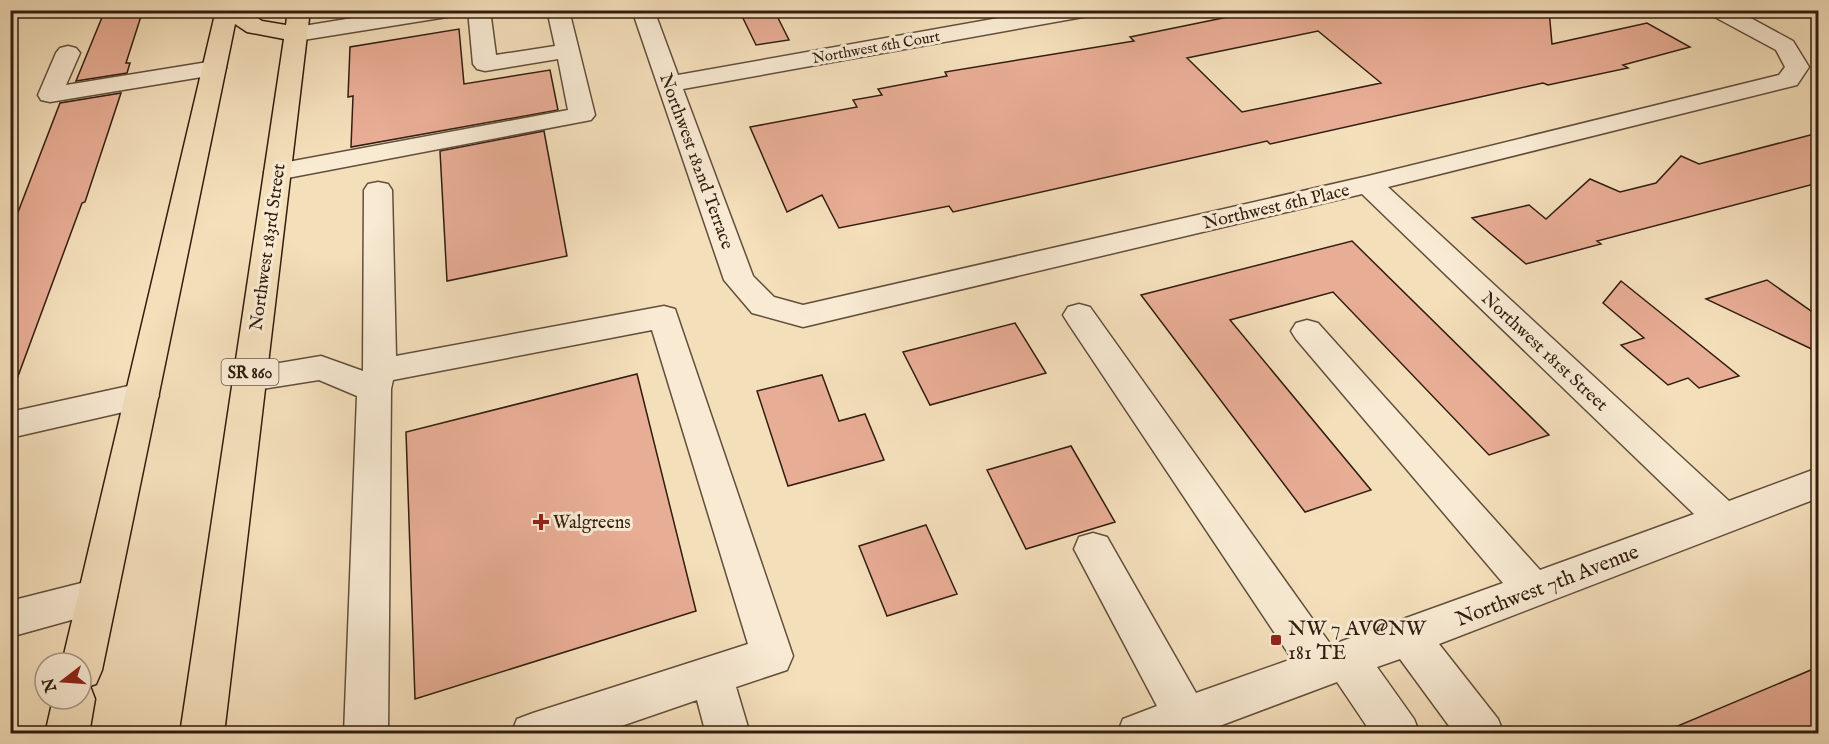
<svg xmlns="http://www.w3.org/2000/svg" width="1829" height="744" font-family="'IM FELL English',serif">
	<rect width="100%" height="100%" fill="#f4dfbb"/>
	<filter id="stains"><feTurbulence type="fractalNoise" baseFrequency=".00333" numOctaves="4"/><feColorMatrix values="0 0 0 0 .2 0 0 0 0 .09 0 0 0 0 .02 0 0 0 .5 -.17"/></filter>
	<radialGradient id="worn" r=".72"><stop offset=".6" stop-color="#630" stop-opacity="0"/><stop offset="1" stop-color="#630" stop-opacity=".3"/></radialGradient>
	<path fill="#e8ad95" stroke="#321d10" stroke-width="1.5" fill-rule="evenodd" d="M105,10H143L126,63H130L127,73L76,81Z
		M739,10H774L789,40L756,45Z
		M1262,10H1549L1552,44L1647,23L1690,47L1623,65L1628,68L1548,85L1543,83L1270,144L1267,141L953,212L949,206L839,228L822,195L787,212L750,127L857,107L853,100L882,95L878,89L947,76L945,72L1134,41L1130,37ZM1318,31L1381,83L1242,112L1187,58Z
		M459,29L464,84L550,70L558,110L351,147L353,96L348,97L350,47Z
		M121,93L85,202L82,203L14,387L10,386V233L60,103Z
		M544,131L567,256L447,281L440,151Z
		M1818,133V183L1597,241L1601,244L1526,264L1472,218L1529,205L1546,219L1590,179L1620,192L1656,183L1681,156L1699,164Z
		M1352,241L1549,435L1489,455L1333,292L1230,320L1371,490L1305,512L1141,295Z
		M1767,280L1818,316V352L1706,299Z
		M1621,281L1739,376L1699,388L1688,378L1668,385L1621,345L1644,338L1603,303Z
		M1015,323L1046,373L930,405L903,352Z
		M637,374L696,611L415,699L406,432Z
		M822,375L839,421L865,414L884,460L788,486L757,391Z
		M1071,446L1115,522L1026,549L987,470Z
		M926,525L957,594L887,616L859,546Z
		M1818,667V734H1661V733Z"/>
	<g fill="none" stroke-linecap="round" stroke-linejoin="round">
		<g stroke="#624e3b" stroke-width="3">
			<path id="minor" d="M402,10H458L455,15L447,17L297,41L289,39L286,34L289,29L297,27Z
				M468,10H490L496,55L555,46L547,10H569L595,115L591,120L277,180L267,178L264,172L267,166L277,164L568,110L558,59L485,71L477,69L473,64Z
				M632,10H654L678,75L1043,10H1094L1091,15L1083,17L683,89L753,276L774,297L803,305L1368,176L1779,75L1785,67L1776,50L1711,15L1708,10H1736L1793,41L1809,67L1797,85L1388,187L1729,501L1818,468V498L1439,644L1498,719L1504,734H1455L1400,659L1377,667L1414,719L1420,734H1372L1337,682L1198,734H1117L1123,719L1157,706L1074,549L1079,537L1093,533L1107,537L1196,693L1292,659L1068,323L1063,315L1068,307L1079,304L1090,307L1331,645L1503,583L1296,339L1291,331L1296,323L1307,320L1318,323L1540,570L1694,514L1362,194L803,327L752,313L724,280Z
				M68,46L76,48L80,53L66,85L214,61L222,63L226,68L222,73L214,75L50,102L41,100L38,95L56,53L60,48Z
				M378,182L388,184L392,190L396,356L664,306L675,309L793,656L787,670L736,687L750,734H706L697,700L598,734H511L517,719L533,713L748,644L652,330L393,380L391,389L388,734H344L357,396L319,380L249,391L237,388L232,379L237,370L321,356L363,371L364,190L368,184Z
				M142,383L154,387L159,396L154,405L10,438V412Z
				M97,579L111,585L117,597L111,609L10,637V601Z"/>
		</g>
		<g stroke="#321d10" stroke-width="3">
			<path id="major" d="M216,10H245L262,21L286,25L288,10H310L224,734H180L284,39L247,32L235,24L102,670L96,684L90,686L95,699L89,734H45L53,699H81V663H62Z"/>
		</g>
		<use href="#minor" fill="#f8ead3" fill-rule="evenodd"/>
		<use href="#major" fill="#f4dfbb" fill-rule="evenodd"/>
	</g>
	<g fill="#8f2418" stroke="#f8ead3" stroke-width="2">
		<path d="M538 513h6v6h6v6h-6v6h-6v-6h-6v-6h6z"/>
		<rect x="1270" y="634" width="12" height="12" rx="3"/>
	</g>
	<g text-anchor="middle" stroke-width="6" stroke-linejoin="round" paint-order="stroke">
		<g font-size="15" fill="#321d10" stroke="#f8ead3">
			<text transform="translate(876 47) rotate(-10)" y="5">Northwest 6th Court</text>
		</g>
		<rect fill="#f8ead3" stroke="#6d5a4a" stroke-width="1.5" x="221.5" y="359" width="57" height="26" rx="4.5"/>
		<g font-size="16" font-weight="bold" fill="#321d10">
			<text x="250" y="378">SR 860</text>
		</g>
		<g font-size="18" fill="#321d10" stroke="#f8ead3">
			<text transform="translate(697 161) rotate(70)" y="6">Northwest 182nd Terrace</text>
			<text transform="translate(1276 206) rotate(-13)" y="6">Northwest 6th Place</text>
			<text transform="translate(267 247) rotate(-82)" y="6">Northwest 183rd Street</text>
			<text transform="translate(1545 351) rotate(43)" y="6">Northwest 181st Street</text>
		</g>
		<g font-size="18" fill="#321d10" stroke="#f8ead3" text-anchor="start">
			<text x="553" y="528">Walgreens</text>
		</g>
		<g font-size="21" fill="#321d10" stroke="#f8ead3">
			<text transform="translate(1547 585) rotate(-21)" y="7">Northwest 7th Avenue</text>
		</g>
		<g font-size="21" fill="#321d10" stroke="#f8ead3" text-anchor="start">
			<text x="1288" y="635">NW 7 AV@NW<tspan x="1288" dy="24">181 TE</tspan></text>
		</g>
	</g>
	<rect width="1829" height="744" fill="none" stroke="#f4dfbb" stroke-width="36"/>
	<rect x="12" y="12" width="1805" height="720" fill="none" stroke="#321d10" stroke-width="3"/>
	<rect x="18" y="18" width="1793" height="708" fill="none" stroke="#321d10" stroke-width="1.5"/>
	<g transform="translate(63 681) rotate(253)"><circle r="28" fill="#f8ead3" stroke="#a99885" stroke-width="1.5"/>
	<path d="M0-4.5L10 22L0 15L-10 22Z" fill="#8f2418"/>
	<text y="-9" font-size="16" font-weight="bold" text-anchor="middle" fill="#321d10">N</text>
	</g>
	<rect width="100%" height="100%" filter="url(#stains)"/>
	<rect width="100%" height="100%" fill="url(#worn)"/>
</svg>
